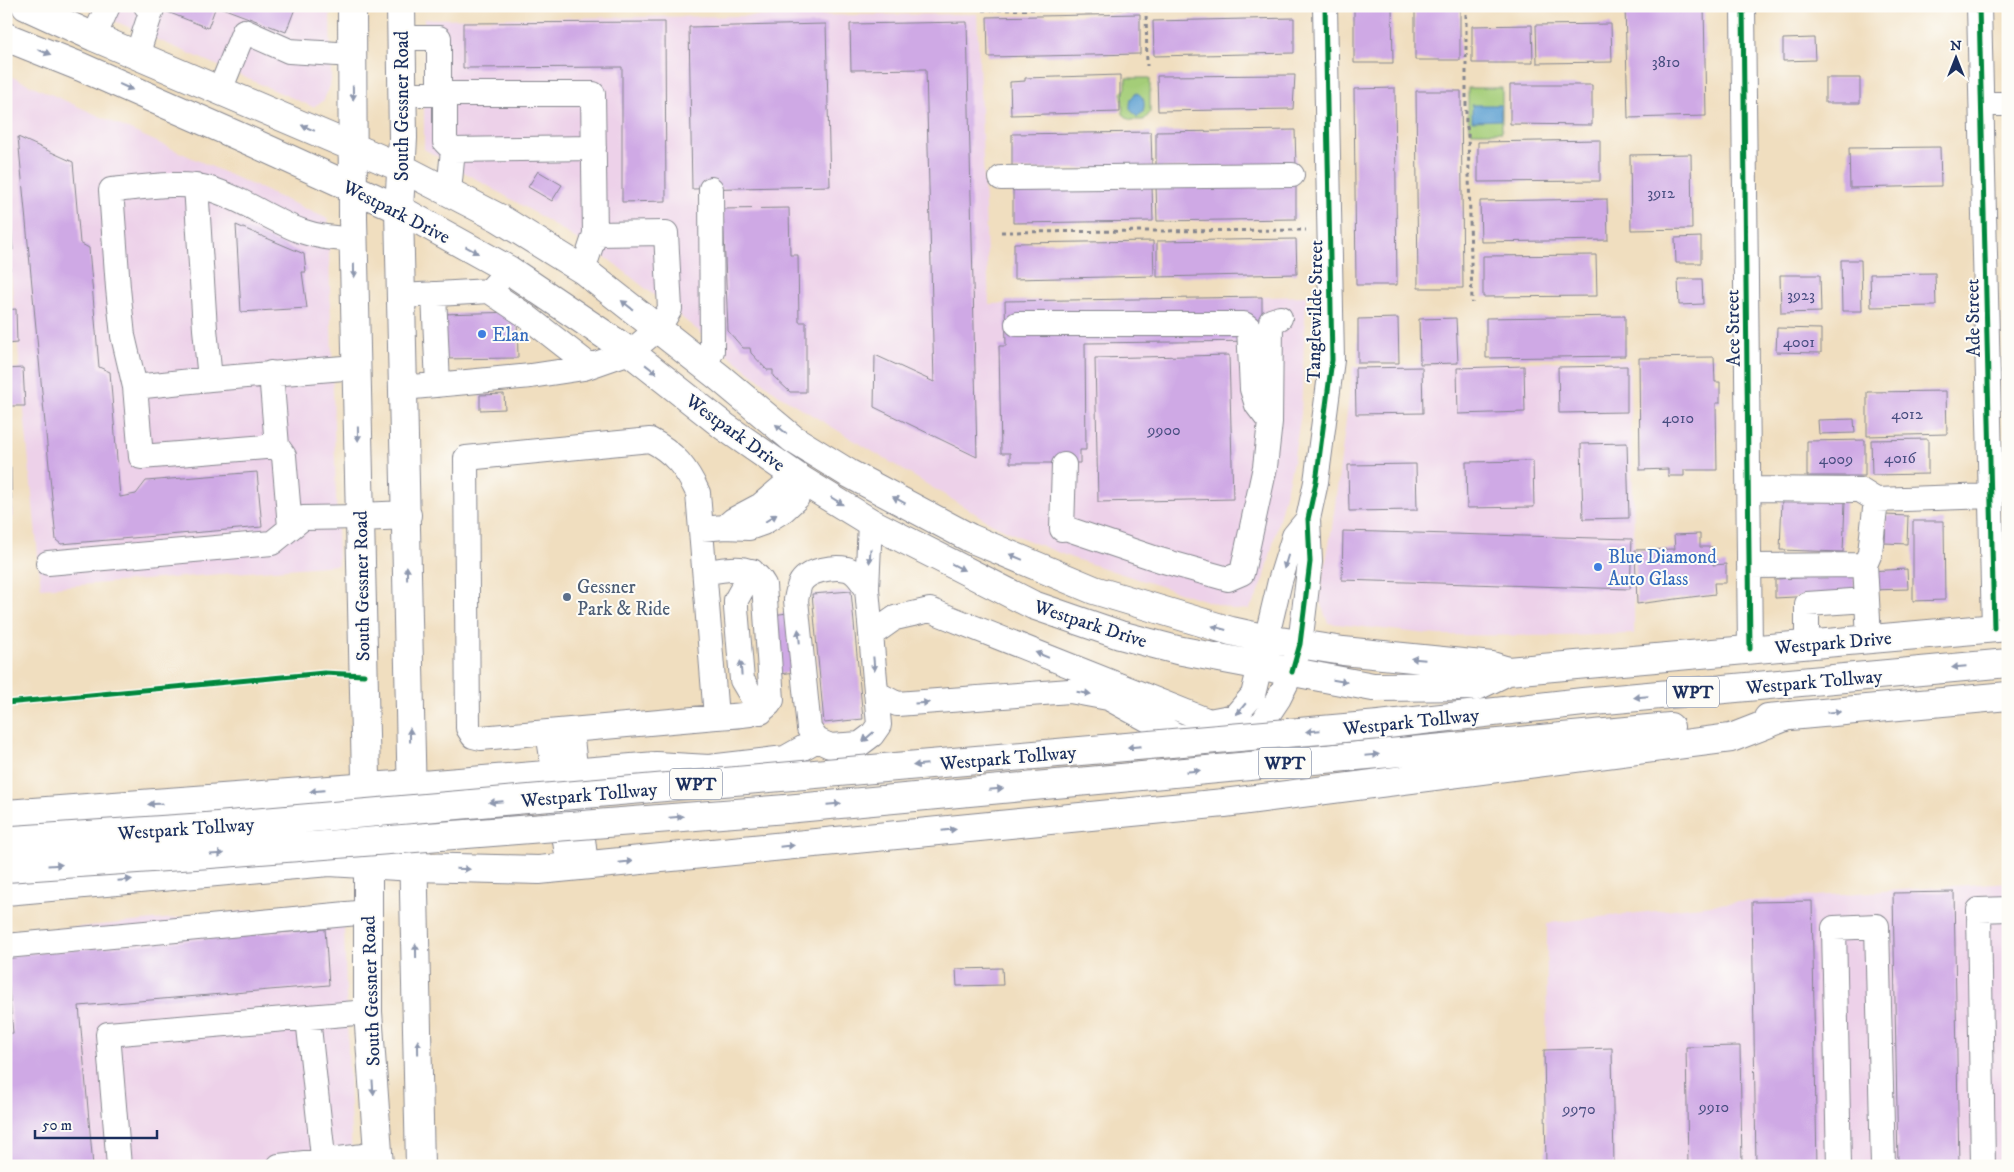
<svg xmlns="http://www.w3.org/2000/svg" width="2014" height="1172" font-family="'IM FELL DW Pica',serif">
	<rect width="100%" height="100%" fill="#fdfcf7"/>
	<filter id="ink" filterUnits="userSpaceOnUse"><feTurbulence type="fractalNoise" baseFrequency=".02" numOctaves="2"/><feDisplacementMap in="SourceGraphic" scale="10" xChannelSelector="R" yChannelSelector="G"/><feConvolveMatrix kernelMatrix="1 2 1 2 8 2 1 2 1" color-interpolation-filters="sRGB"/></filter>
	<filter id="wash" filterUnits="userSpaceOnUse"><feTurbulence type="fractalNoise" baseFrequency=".0096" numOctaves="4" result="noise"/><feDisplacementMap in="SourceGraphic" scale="20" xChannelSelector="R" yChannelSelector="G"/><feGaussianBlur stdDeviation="1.12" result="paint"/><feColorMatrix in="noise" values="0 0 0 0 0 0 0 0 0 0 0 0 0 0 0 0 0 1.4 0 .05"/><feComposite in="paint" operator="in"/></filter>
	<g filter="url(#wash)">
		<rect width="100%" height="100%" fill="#f0debf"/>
		<path fill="#edd1e9" d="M80,6H330L331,81L324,100L313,107Z
			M977,14L989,304L1306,296L1301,414L1293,462L1264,580L1256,598L1249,609L1235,610L1072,558L1020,537L991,523L779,395L611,261L535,213L424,149V19Z
			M6,74L328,219L338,565L41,588L6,223Z
			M1629,360L1634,530V634L1559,636L1438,635L1328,623L1319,599L1332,528L1353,366Z
			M2008,882V1166H1546L1547,923L1746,901Z
			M343,902L352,1166H6V934Z"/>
		<path fill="#a4cd78" stroke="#607e6b" d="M1126,78H1150V113L1144,120H1130L1123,114L1122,93L1126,88Z
			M1468,88H1502V132H1471L1468,118Z"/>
		<path fill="#5ea1d2" stroke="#3c6898" d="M1137,93C1145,97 1145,104 1143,112L1137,117L1130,109C1130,103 1130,96 1137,93Z
			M1472,105H1501V120L1472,121Z"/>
		<g id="blocks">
			<path fill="#cfa9e5" d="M167,6H216L208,28L165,11Z
				M217,6H296L286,32Z
				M954,6H973V8H954Z
				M1354,6H1392L1393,63H1354Z
				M1415,6H1460V60H1415Z
				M1625,6H1704L1706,116L1628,118Z
				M1140,14V54L988,57L987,17Z
				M1294,18V53L1154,56L1153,21Z
				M665,22L666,201L622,202V67L463,68V23Z
				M967,22L977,457L874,407L875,355L934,382L926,69L851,70L850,24Z
				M826,24L830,186L692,189L689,27Z
				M1611,24L1612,62L1537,63L1536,25Z
				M1532,25L1533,63H1472V26Z
				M1814,38L1815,60L1783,61V39Z
				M1120,75V112L1011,115L1010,82L1025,81V78Z
				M1295,75L1293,109L1158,111L1157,76Z
				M1825,78H1860V103H1825Z
				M1510,85H1592V125L1510,124Z
				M1395,88L1397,285H1356L1354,89Z
				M1416,91H1461L1463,288H1418Z
				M1295,130L1296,166L1156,168V132Z
				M1151,132L1152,167L1012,170V134Z
				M18,137L73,162L80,243L89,248L99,367L110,372L120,497L136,494L146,481L257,472L262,527L61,544L56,540Z
				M1600,140V181L1478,182V142Z
				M1940,147L1941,186L1850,188L1849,148Z
				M1691,154L1692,229L1631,230L1630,155Z
				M538,171L562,185L552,201L528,187Z
				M1296,183V219L1157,221L1156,186Z
				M1152,186L1153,221L1013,223V188Z
				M1607,199L1608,240L1481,242L1480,201Z
				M789,208L790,255H798L799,322H806V392H790L773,376V370H767L751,353L750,348H743L728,331L723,209Z
				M6,222H11L13,250H6Z
				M236,225L304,254L306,272H302L307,308L241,312Z
				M1701,237V263H1676L1675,238Z
				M1296,239L1297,274L1157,277V241Z
				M1153,241L1154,276L1014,279V243Z
				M1596,255L1597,296L1483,297V256Z
				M6,257H9L10,270H6Z
				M1841,260H1861L1862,311H1842Z
				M1935,273L1936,306L1871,307L1870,274Z
				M1780,275H1820L1821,312L1781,313Z
				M1678,279H1702L1703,304L1679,305Z
				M1262,297V341L1085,343L1086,450H1080V463H1010V453H1001L999,346H1006L1005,301Z
				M16,309L17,343L6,344V310Z
				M517,312L518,358L442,359L441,314Z
				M1625,316V356L1486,358V318Z
				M1398,318L1399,363H1358V319Z
				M1456,318L1458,363L1420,364L1419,319Z
				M1777,328L1821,329V353L1776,352Z
				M1229,355L1233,499L1098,502L1095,358Z
				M1714,357L1715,382H1720V403H1716L1717,470H1684V476H1668V469L1640,470L1639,358Z
				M1524,366L1525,412L1458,414L1457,368Z
				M1627,366V412L1559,413L1558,367Z
				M1422,367L1423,413L1356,414L1355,368Z
				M23,368L25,406H6V369Z
				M1946,391L1947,434L1867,436V392Z
				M504,394L505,409L480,410V395Z
				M1854,419L1855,433L1819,434L1818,420Z
				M1928,439V474L1872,475L1871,440Z
				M1865,440V476H1807V441Z
				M1627,443L1629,518L1583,519L1581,444Z
				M1533,461L1534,507L1467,508L1466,462Z
				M1416,464L1417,510L1349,511L1348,465Z
				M6,467H11L12,517L6,518Z
				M1782,499L1845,502L1843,552L1780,550Z
				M1886,515L1908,516L1907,544L1885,543Z
				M1913,521H1944L1945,600L1913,601Z
				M1343,531L1632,539L1630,589L1342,580Z
				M1700,534V547H1713V565L1726,564V583H1714L1715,594L1637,604L1635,550L1675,549L1674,535Z
				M1907,569L1908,589L1869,590L1868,571Z
				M1854,575L1855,594L1775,598V579Z
				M851,591L863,719L824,723L812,594Z
				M787,613L795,672L780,674L773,615Z
				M1954,892L1959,1166H1898L1893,893Z
				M1812,901L1817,1166H1756L1752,902Z
				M325,929L329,985L79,1006L93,1166H6V1034L13,1033L6,956Z
				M1002,968L1003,985L957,986L956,969Z
				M1740,1046L1742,1166H1688L1686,1047Z
				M1612,1048L1614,1166H1546L1544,1050Z"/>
		</g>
	</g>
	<g filter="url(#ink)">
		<use href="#blocks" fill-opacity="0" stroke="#86868e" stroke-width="1"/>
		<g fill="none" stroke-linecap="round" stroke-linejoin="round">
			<g stroke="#86868e" stroke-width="26">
				<path id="minor" d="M1743,6L1750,649
					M1979,6L1994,628
					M94,37L108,6
					M401,38H439V95
					M137,55L152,9L146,6
					M220,90L244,31L289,51L353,55
					M403,94H593L595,234L583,270
					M445,95V142L453,150L449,191
					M1982,104H2007
					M453,150L594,148
					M1001,178L1292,175
					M196,185L205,329L210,379L356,367
					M489,291L525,315L589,365
					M434,294L438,385
					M402,296L489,291L500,279
					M1017,324H1244L1249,328L1252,389L1257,405L1270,422
					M704,366L712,351L711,189
					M271,373L277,446L284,456L290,527
					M135,387L210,379
					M403,388L531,376L584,368L630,352L658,329L670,309L666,233L595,234
					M277,446L141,457L135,387L123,336L118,288L111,190C138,188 182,181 207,188C240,197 269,219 301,231C318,237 336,239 354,239
					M1749,489L1860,490L1876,500L1991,496
					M701,529L725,527L749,528L763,523L784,510L797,498L803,481L787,483L761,505L733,520L725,527
					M1062,529L1064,465
					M1071,530L1160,560L1228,579L1242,573L1265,467L1270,422L1271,321L1280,318
					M48,563L272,543L303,518L360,517
					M1749,566L1865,565
					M752,571L736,600V608L742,680L761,712
					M705,572C727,570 751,561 764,585L772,700C762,718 735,715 716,717L481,738L473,736L468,728L466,458L650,440C674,452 687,469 698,493L716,717
					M867,589C862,582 856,571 847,569C833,566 807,570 800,584C798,589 797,595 796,600L809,729L817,740L830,746L860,744L872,735L879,725L867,589L870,522
					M1867,600L1865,565L1870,553L1876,500
					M871,635L895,618L930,610L1209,721L1235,716L1253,695L1280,581L1294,536L1308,519
					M1807,644V604L1867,600L1869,639
					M876,693L897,704L1070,691L1108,698L1176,735L1196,739
					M571,730L586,866
					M548,732L569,867
					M1236,736L1244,735L1263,722L1279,698L1292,672L1300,644L1310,562L1308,519L1316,482L1332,360L1325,6
					M694,771L709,767L785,758L817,740
					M410,784L656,764L709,767
					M6,946L368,912
					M308,1018L324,1166
					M119,1166L108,1034L368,1012
					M279,1166L364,1156L378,1149
					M1839,1166L1834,928L1877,926L1883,1166
					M1983,1166L1979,910L2008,909"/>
			</g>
			<g stroke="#86868e" stroke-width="30">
				<path id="major" d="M26,6L94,37L402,168L499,218L583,270L719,377L793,439L848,473L970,538L1094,590L1231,631L1267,639L1343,651L1492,666L1508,671
					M352,6L353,218L368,864V1012L379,1166
					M401,6L403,138L399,209L420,1166
					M6,37L81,67L254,143L399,209L509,270L630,352L725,427L803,481L870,522L1033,605L1120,635L1177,650L1373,687L1477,686L1508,671L2008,627
					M360,517L407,515"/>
			</g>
			<g stroke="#86868e" stroke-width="30">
				<path id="highway" d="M1768,718L2008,696
					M1379,725L1583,702L2008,663
					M786,809L1670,727
					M6,814L410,784
					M6,891L329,862L415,867L539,870L1224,803L1731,738L1785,717"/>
			</g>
			<path stroke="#86868e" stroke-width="3" stroke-dasharray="4 4" stroke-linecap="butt" d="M1466,6V122L1468,132L1472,303
				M1146,8L1147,66
				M982,10L1304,6
				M1001,232L1306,230"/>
			<use href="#minor" stroke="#fff" stroke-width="24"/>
			<use href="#major" stroke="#fff" stroke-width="28"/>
			<use href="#highway" stroke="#fff" stroke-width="28"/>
			<g stroke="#86868e" stroke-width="30" stroke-linecap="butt">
				<path id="highway-bridge" d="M13,840L206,827L1379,725
					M6,868L210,854L786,809"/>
			</g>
			<use href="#highway-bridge" stroke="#fff" stroke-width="28"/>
			<g stroke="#fdfcf7" stroke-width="8">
				<path id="cycleway" d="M1743,6L1750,649
					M1979,6L1994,628
					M1292,672L1300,644L1310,562L1308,519L1316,482L1332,360L1325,6
					M6,703L324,673L364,675"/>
			</g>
			<use href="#cycleway" stroke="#00873e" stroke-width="5"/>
		</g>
		<defs><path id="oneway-solid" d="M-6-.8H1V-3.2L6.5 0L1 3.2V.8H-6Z" transform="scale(1.25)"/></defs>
		<g fill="#8d97ae">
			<use href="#oneway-solid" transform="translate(44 52) rotate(22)"/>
			<use href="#oneway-solid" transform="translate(126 87) rotate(24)"/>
			<use href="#oneway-solid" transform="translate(353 93) rotate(89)"/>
			<use href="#oneway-solid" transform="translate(308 128) rotate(-157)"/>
			<use href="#oneway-solid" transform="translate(472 250) rotate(29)"/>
			<use href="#oneway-solid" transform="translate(354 271) rotate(89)"/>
			<use href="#oneway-solid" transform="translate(627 305) rotate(-142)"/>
			<use href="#oneway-solid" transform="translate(651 369) rotate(38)"/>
			<use href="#oneway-solid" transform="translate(781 429) rotate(-140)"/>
			<use href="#oneway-solid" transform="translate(358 434) rotate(89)"/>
			<use href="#oneway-solid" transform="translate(899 500) rotate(-152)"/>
			<use href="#oneway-solid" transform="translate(837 501) rotate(32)"/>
			<use href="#oneway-solid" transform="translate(771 518) rotate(-32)"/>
			<use href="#oneway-solid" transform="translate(870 556) rotate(94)"/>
			<use href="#oneway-solid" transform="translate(1016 557) rotate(-157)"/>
			<use href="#oneway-solid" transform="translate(1286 562) rotate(107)"/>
			<use href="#oneway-solid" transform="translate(958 567) rotate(27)"/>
			<use href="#oneway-solid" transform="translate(407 573) rotate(-91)"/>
			<use href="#oneway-solid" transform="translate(1219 628) rotate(-164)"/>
			<use href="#oneway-solid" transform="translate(799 636) rotate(-96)"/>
			<use href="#oneway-solid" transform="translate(1042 655) rotate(-158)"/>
			<use href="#oneway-solid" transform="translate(1418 659) rotate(-175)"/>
			<use href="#oneway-solid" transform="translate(874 664) rotate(85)"/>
			<use href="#oneway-solid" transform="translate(1959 667) rotate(175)"/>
			<use href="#oneway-solid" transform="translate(741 668) rotate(-95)"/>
			<use href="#oneway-solid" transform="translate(1340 681) rotate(9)"/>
			<use href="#oneway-solid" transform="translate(1084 693) rotate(9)"/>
			<use href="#oneway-solid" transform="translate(1641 697) rotate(175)"/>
			<use href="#oneway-solid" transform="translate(922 703) rotate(-4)"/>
			<use href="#oneway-solid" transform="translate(1241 709) rotate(130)"/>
			<use href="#oneway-solid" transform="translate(1834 712) rotate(-5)"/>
			<use href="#oneway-solid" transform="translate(1313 731) rotate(175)"/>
			<use href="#oneway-solid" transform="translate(410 735) rotate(-91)"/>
			<use href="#oneway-solid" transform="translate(868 737) rotate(139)"/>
			<use href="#oneway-solid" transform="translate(1134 747) rotate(175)"/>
			<use href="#oneway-solid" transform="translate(1372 755) rotate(-5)"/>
			<use href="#oneway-solid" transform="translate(920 765) rotate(175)"/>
			<use href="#oneway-solid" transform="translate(1193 771) rotate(-5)"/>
			<use href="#oneway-solid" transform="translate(996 789) rotate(-5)"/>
			<use href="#oneway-solid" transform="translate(317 791) rotate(175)"/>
			<use href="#oneway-solid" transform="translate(496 802) rotate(175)"/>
			<use href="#oneway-solid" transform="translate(155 804) rotate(176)"/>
			<use href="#oneway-solid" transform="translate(834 804) rotate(-5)"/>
			<use href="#oneway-solid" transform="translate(676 817) rotate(-5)"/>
			<use href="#oneway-solid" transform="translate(949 830) rotate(-6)"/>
			<use href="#oneway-solid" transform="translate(787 846) rotate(-6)"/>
			<use href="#oneway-solid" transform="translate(217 854) rotate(-4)"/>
			<use href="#oneway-solid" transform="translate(626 862) rotate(-6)"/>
			<use href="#oneway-solid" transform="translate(55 865) rotate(-4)"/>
			<use href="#oneway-solid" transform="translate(463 869) rotate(1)"/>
			<use href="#oneway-solid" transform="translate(125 880) rotate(-5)"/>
			<use href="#oneway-solid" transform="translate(416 951) rotate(-91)"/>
			<use href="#oneway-solid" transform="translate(418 1047) rotate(-91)"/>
			<use href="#oneway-solid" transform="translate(373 1088) rotate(86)"/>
		</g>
	</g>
	<g fill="#3f7fe0" stroke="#fdfcf7" stroke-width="2">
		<circle cx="482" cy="334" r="5"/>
		<circle cx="1598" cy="567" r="5"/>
	</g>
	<circle fill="#5c6f8a" stroke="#fdfcf7" stroke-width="2" cx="567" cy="597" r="5"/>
	<g text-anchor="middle" stroke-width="4" stroke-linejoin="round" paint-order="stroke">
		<g font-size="16" fill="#484e80">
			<text x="1666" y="67">3810</text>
			<text x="1661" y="198">3912</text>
			<text x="1801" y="300">3923</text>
			<text x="1799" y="347">4001</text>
			<text x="1907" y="419">4012</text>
			<text x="1678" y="423">4010</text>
			<text x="1164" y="435">9900</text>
			<text x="1900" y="463">4016</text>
			<text x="1836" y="464">4009</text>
			<text x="1714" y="1112">9910</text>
			<text x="1579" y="1114">9970</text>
		</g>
		<g fill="#fdfcf7" stroke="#5f6c8c" stroke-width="1">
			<rect x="1667" y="676.5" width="52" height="31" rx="4"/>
			<rect x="1259" y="747.5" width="52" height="31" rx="4"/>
			<rect x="670" y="768.5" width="52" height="31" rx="4"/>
		</g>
		<g font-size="18" font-weight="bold" fill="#1b2f5e">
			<text x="1693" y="698">WPT</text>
			<text x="1285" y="769">WPT</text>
			<text x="696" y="790">WPT</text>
		</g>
		<g font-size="19" fill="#1b2f5e" stroke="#fdfcf7">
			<text transform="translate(401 106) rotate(-90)" y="7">South Gessner Road</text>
			<text transform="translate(397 211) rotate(27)" y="7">Westpark Drive</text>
			<text transform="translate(1314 311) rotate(-89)" y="7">Tanglewilde Street</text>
			<text transform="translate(1972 318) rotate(-91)" y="7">Ade Street</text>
			<text transform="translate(1732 328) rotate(-91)" y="7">Ace Street</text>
			<text transform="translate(736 432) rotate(36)" y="7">Westpark Drive</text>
			<text transform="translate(361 586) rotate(-91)" y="7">South Gessner Road</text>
			<text transform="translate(1091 623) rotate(18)" y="7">Westpark Drive</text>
			<text transform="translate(1833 642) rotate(-5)" y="7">Westpark Drive</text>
			<text transform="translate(1814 681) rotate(-5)" y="7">Westpark Tollway</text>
			<text transform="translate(1411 721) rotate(-6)" y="7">Westpark Tollway</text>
			<text transform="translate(1008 757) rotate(-5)" y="7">Westpark Tollway</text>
			<text transform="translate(589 794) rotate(-5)" y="7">Westpark Tollway</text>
			<text transform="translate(186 828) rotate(-4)" y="7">Westpark Tollway</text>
			<text transform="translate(370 991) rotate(-92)" y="7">South Gessner Road</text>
		</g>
		<g font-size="19" fill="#366cbe" stroke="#fdfcf7" text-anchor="start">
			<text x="492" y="341">Elan</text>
			<text x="1608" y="563">Blue Diamond<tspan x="1608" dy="22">Auto Glass</tspan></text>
		</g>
		<g font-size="19" fill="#4e5e75" stroke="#fdfcf7" text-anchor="start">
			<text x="577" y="593">Gessner<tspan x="577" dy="22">Park &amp; Ride</tspan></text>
		</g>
	</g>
	<rect width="2014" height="1172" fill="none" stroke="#fdfcf7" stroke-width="25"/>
	<g transform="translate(1956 58)" stroke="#fdfcf7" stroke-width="4" paint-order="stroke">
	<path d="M0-4L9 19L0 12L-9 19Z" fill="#1b2f5e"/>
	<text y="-8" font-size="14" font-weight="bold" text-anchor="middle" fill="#1b2f5e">N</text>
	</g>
	<path d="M35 1130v8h122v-8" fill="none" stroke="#1b2f5e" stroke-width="2.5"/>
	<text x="42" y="1130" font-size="15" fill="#1b2f5e" stroke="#fdfcf7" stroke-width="4" paint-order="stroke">50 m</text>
</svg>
